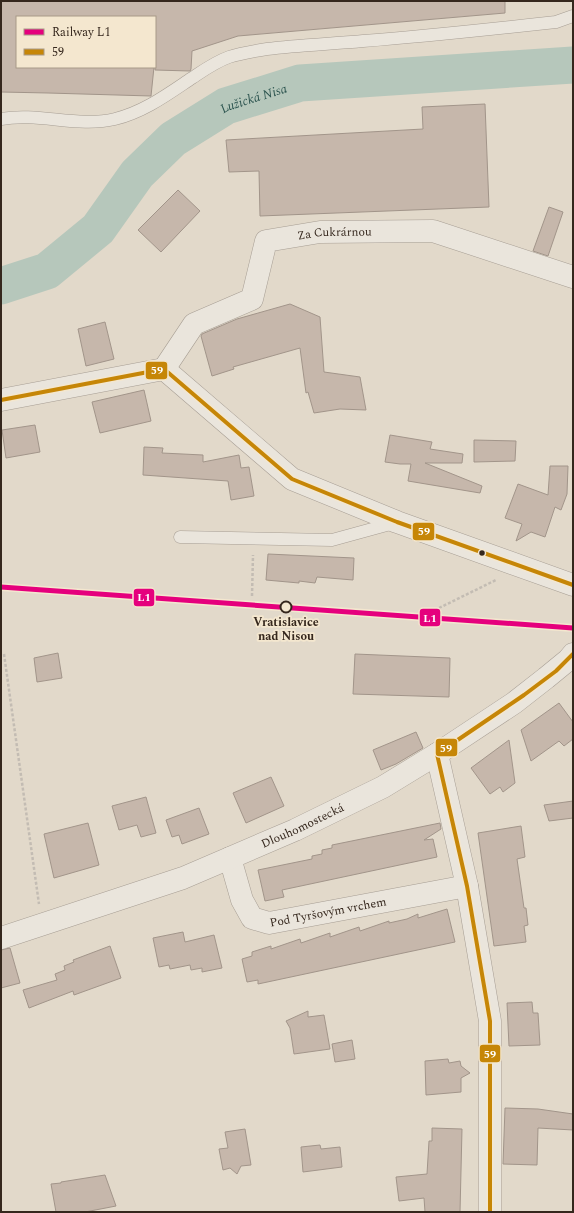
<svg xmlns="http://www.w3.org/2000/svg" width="574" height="1213" font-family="Spectral,serif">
	<rect width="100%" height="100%" fill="#e2d9ca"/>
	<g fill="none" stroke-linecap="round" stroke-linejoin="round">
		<path stroke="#b6c7bb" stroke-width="37" id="s1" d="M1,286L47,271L98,229L137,174L173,139L226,106L300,83L573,65"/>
	</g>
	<path fill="#c6b7ab" stroke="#a2958a" d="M1,1H505V13L238,36L192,51L191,69L190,71L155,70V17H17V67H154L151,96L48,93L1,92Z
		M485,104L489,207L260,216L259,171L229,172L226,140L423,129L422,107Z
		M178,190L200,211L161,252L138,230Z
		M549,207L563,212L548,256L533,251Z
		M290,304L320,317L324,372L360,377L366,410L340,409L314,413L308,392L306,393L300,348L233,367L234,369L212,376L201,336L202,334L237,319Z
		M105,322L114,359L86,366L78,329Z
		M144,390L151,421L100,433L92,402Z
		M35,425L40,452L6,458L2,430Z
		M390,435L432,442L430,449L463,454L462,463H425L482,486L480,493L408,481L411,464H400L385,462Z
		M474,440L516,441L515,461L474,462Z
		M144,447L163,448L162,453L203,455V462L239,455L241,468L249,467L254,496L231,500L228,481L143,475Z
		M550,466H568L567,494L561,510L555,507L545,537L531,532L516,541L522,524L505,518L518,484L548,495Z
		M268,554L354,558L353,580L317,577L315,583L299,581V583L266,580Z
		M58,653L62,678L37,682L34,658Z
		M355,654L450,658L449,697L353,694Z
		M559,703L573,722V739L564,746L559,741L531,761L521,730Z
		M416,732L423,748L396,764L381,770L373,750Z
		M509,740L515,783L503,792L500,787L490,794L471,768Z
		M271,777L284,806L246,823L233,793Z
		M146,797L156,833L141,837L137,825L119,830L112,806Z
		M573,801V818L549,821L544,805Z
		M199,808L209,834L182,844L179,835L172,837L166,820Z
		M88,823L99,865L54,878L44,834Z
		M440,823L441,829L424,840L433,839L437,857L282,890L284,897L265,901L258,870L312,859V856L322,854V850L332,848V845Z
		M521,826L525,857L517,859L524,908H526L528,925L524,926L526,942L494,946L478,833Z
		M447,909L455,942L258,984V980L247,982L242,959L252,956V952L271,946V949L300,939L301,943L330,933V937L359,927L360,931L389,921V923L407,919L418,914V918Z
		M183,932L185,942L214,935L222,968L202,972V968L191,970L190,965L170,969L169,965L159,967L153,938Z
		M110,946L121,978L74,995L73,991L29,1008L23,990L57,980L55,974L65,970L64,966L74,962L73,960Z
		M10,948L20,983L1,988V950Z
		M532,1002L533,1013H538L540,1045L509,1046L507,1003Z
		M308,1011V1017L324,1015L330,1049L294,1054L290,1028L286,1021Z
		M352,1040L355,1059L335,1062L332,1044Z
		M448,1059L449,1063L460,1061L461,1066L470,1073L461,1078V1092L426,1095L425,1061Z
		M505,1108L538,1109L573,1114V1130L538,1128L537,1165L503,1164Z
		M432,1128L462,1129L460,1212H425L424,1198L399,1201L396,1177L427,1174L429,1141H432Z
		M245,1129L251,1165L241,1166L237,1174L230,1168L223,1170L219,1149L228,1148L225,1132Z
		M320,1145L321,1149L340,1147L342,1167L303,1172L301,1147Z
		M105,1175L116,1206L85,1212H56L51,1184L61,1183V1182Z"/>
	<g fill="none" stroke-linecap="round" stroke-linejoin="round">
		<g stroke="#a79e94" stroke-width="13">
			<path id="service" d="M1,119C39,112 77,128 115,119C144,112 168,94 192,78C204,70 215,62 229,57C241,53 254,51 267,49C299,45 331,44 363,41C428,36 492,29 556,22L573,16
				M180,537L332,540L394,523"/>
		</g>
		<g stroke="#a79e94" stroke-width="23">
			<g id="minor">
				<path id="s2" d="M164,369L194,324L252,299L266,241L320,232L433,231L573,277"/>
				<path d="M164,369L292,479L397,522L573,585"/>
				<path d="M1,400L164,369"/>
				<path d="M437,754L467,886L490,1021V1212"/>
				<path id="s3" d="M230,858L242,900L252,918L269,923L467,886"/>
			</g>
		</g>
		<g stroke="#a79e94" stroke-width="23">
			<g id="tertiary">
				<path id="s4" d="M1,938L183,878L295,830L383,787L437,754L514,703L546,678L568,660L573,654"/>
			</g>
		</g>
		<path stroke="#c3bcb3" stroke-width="2.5" stroke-dasharray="3 2" stroke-linecap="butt" d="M252,596L253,555
			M439,608L496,580
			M4,654L39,904"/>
		<use href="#service" stroke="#eae5dc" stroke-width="12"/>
		<use href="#minor" stroke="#eae5dc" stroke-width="22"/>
		<use href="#tertiary" stroke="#eae5dc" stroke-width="22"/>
		<g stroke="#f4e7cf" stroke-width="7">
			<path id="bus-1" d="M1,400L164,369L292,479L397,522L573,585
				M490,1212V1021L467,886L437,754L524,695L556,671L573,654"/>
		</g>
		<use href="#bus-1" stroke="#c68607" stroke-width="4"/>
		<g stroke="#f4e7cf" stroke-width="8">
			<path id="rail-1" d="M1,587L573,628"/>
		</g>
		<use href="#rail-1" stroke="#e5007d" stroke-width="5"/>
	</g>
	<circle fill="#35271d" stroke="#f4e7cf" stroke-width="1.5" cx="482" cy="553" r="3.5"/>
	<circle fill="#f4e7cf" stroke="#35271d" stroke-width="2" cx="286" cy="607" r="5.5"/>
	<g text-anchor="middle" stroke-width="3.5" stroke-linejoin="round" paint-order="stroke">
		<g font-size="12" fill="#35271d" stroke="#f4e7cf">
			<text dy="4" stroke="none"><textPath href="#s2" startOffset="246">Za Cukrárnou</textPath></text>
			<text dy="4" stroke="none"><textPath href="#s4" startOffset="322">Dlouhomostecká</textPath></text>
			<text dy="4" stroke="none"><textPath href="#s3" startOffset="142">Pod Tyršovým vrchem</textPath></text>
		</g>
		<g font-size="12" font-weight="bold" fill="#35271d" stroke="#f4e7cf">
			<text x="286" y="626">Vratislavice<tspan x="286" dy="14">nad Nisou</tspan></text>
		</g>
		<g font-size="13" font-style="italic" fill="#2c544f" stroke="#f4e7cf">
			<text dy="5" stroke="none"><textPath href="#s1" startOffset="323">Lužická Nisa</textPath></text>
		</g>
	</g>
	<g stroke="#f4e7cf" stroke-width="1.5">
		<rect x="145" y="361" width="23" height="19" rx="4" fill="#c68607"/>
		<rect x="412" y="522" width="23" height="19" rx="4" fill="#c68607"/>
		<rect x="133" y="588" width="22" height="19" rx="4" fill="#e5007d"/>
		<rect x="419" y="608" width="22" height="19" rx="4" fill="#e5007d"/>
		<rect x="435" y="738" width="23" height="19" rx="4" fill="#c68607"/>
		<rect x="479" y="1044" width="22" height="19" rx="4" fill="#c68607"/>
	</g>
	<g font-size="11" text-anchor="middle" font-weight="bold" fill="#fff">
		<text x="157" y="374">59</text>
		<text x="424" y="535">59</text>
		<text x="144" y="601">L1</text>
		<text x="430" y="622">L1</text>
		<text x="446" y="752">59</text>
		<text x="490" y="1058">59</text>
	</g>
	<rect width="574" height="1213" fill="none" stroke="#35271d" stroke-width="4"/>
	<rect x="16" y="16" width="140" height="52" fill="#f4e7cf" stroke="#a89a88"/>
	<rect x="24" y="29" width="20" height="6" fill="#e5007d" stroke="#a89a88"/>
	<text x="52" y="36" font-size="12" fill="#35271d">Railway L1</text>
	<rect x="24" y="49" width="20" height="6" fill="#c68607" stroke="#a89a88"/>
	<text x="52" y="56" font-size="12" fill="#35271d">59</text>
</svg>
